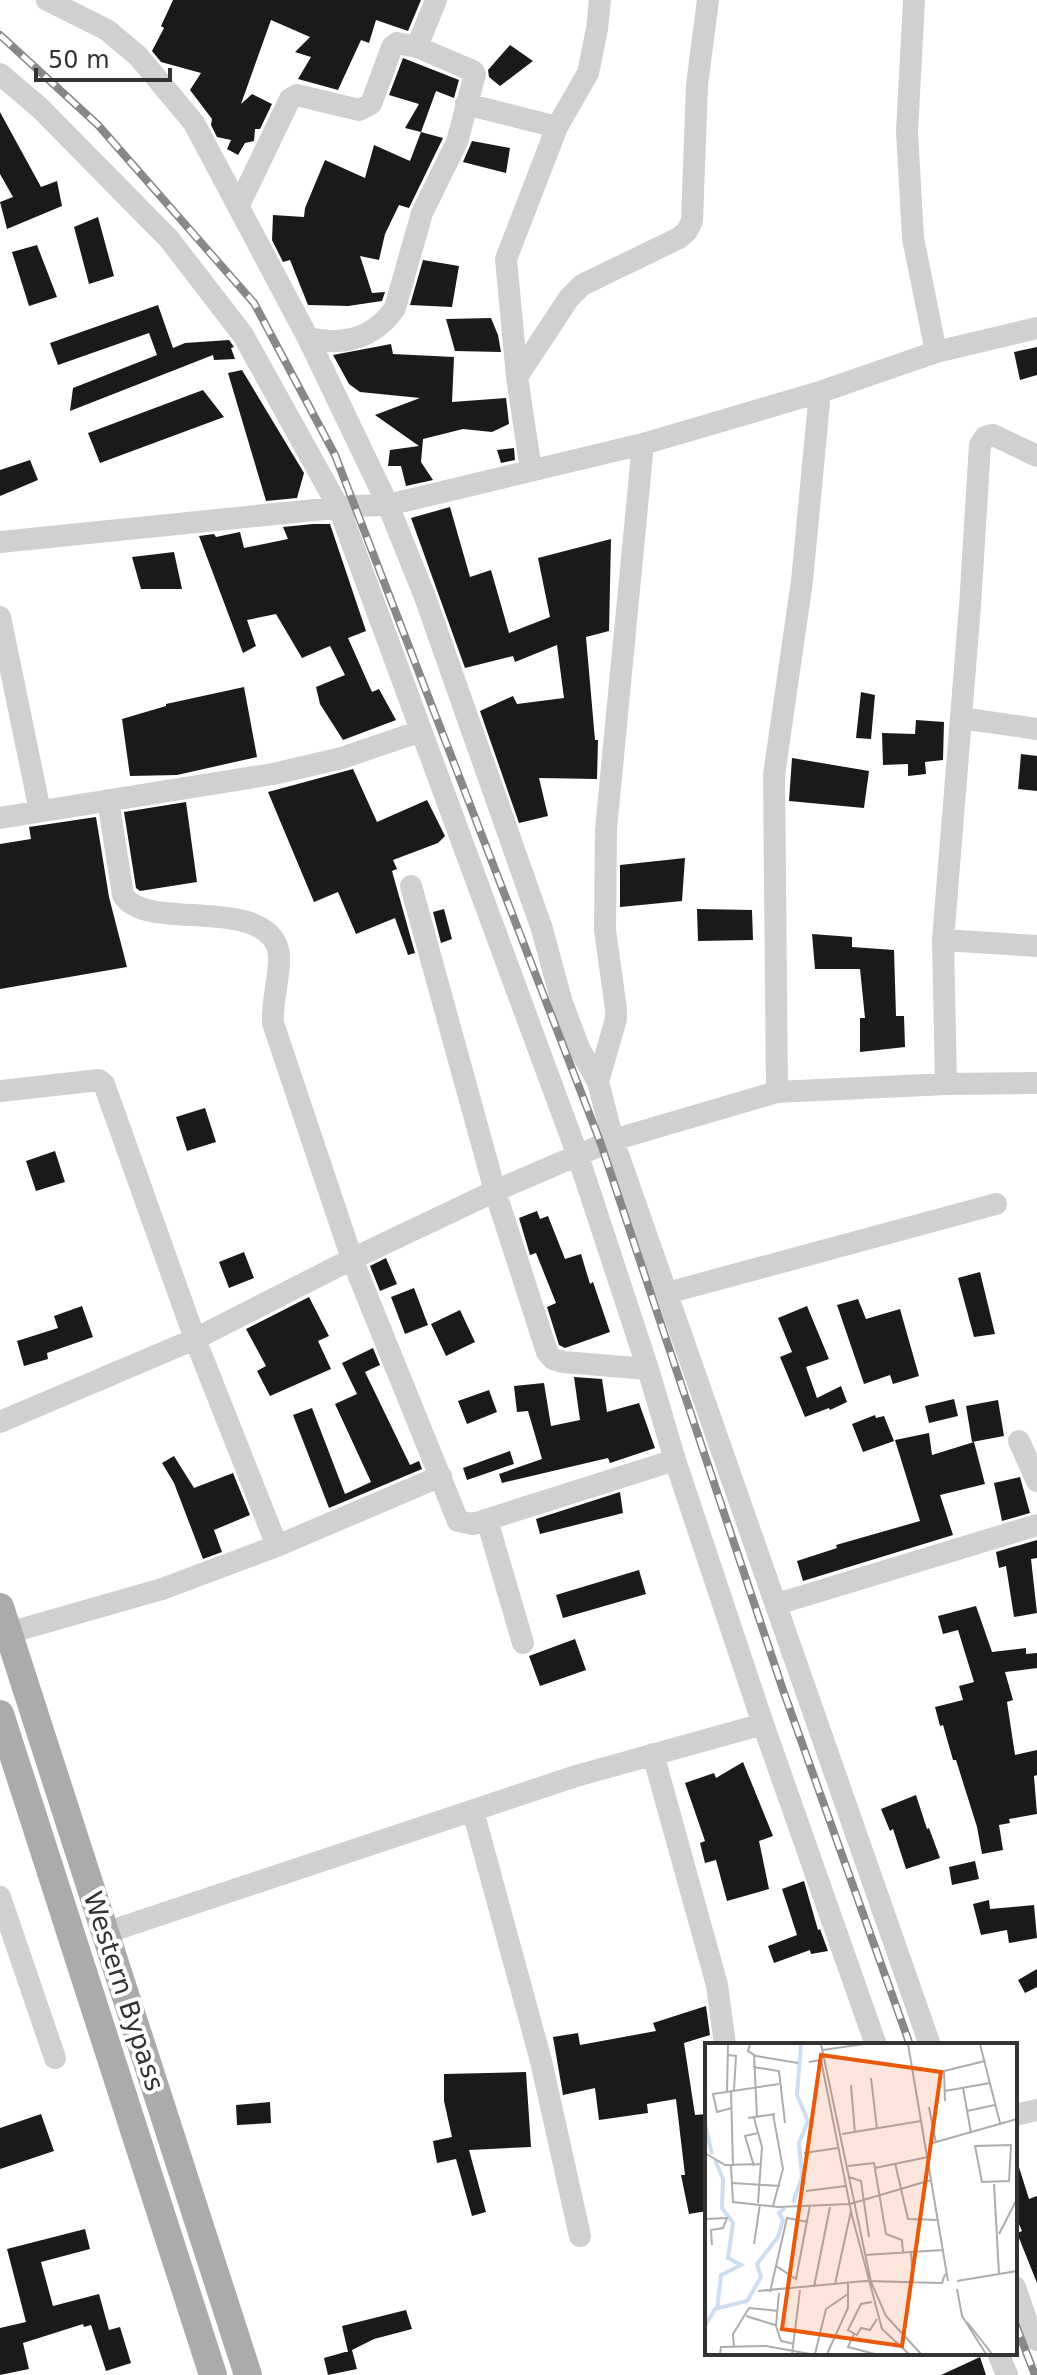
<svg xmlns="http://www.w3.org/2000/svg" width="1037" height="2375" font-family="'DejaVu Sans',sans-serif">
	<rect width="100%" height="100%" fill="#fff"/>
	<path fill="#1a1a1a" d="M173,0H421L408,31L376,20L369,43L361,40L338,90L298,79L311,57L295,52L310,37L271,20L241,104L252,94L272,104L260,129H255L254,141L245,143L238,155L227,149L231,140L217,137L211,125L212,119L190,90L201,73L161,62L152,51L164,28L161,26Z
		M510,45L533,61L500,86L489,77L488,70Z
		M403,58L459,80L454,98L436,91L421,132L405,128L419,104L389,95Z
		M0,112L41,187L57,181L62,206L7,229L0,202L13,197L0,174Z
		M421,132L443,138L409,208L399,205L385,234L379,260L360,256L372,293L385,292L382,301L348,306L308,305L290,260L283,262L272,240L273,215L304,217L305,208L325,160L365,178L374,145L410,161Z
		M472,141L510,148L506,173L463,162Z
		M98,217L114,276L89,284L74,227Z
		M37,245L57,297L29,306L12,252Z
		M423,260L459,266L452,307L410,305Z
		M158,305L173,348L185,343L229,340L234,347L231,348L235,359L214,360L213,355L70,411L73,388L157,355L149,333L58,365L50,343Z
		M491,318L498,335L501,352L455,351L446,319Z
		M391,344L393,354L454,357L452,402L506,398L507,406L509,424L492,432L463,429L423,439L421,462L433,480L406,486L401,466H388L390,450L419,446L375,415L420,398L360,392L349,384L333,355Z
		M1037,347V375L1020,380L1014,352Z
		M242,370L304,473L297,498L266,501L228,373Z
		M203,390L224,417L100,463L88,433Z
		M514,448L515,460L501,463L497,450Z
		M30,460L38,480L0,496V470Z
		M450,507L470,577L491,570L509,633L550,617L538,558L611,539L609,631L586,637L595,740H598L597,779L539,778L548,816L519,823L480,711L513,696L517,704L564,698L557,645L515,662L513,656L465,668L411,518Z
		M313,524H330L366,631L348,638L372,692L379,689L396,720L343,740L320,704L316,687L345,675L330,646L302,658L276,614L247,620L256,646L243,653L199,536L214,534L216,537L240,532L244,548L288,539L283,527Z
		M174,552L182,589H141L132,557Z
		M244,687L257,757L177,775L130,776L122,719L166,706V704Z
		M861,692L875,695L871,739L856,738Z
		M916,720L944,722L943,760L925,762L926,774L908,776V764L883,765L882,733L915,734Z
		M1021,754L1037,756V791L1018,789Z
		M792,758L869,771L864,808L789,801Z
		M353,769L377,822L427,800L445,836L438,843L393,860L397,869L392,871L415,953L408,955L395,918L356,934L338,892L314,902L268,792Z
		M186,802L197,882L140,891L136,888L124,812Z
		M96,817L109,897L127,967L0,989V844L31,839L29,827Z
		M685,858L682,901L620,907V865Z
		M444,909L452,939L441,943L433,912Z
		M697,909L752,910L753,940L698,941Z
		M812,934L852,937V947L894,950L896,1016H904L905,1047L860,1052V1018H865L860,969H815Z
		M205,1108L216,1142L187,1151L176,1117Z
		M55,1151L65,1182L36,1191L26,1161Z
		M537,1211L540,1219L548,1216L565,1259L581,1254L590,1284L593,1282L610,1332L565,1348L559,1345L547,1307L556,1303L536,1253L530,1255L519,1218Z
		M244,1252L254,1278L229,1288L219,1262Z
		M386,1258L397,1284L380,1291L370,1266Z
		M980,1272L995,1334L974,1337L958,1278Z
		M414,1288L428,1325L405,1334L391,1297Z
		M309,1297L329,1336L318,1341L331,1369L270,1396L257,1371L266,1366L246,1329Z
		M858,1299L866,1319L900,1309L919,1376L893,1384L890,1375L864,1384L837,1305Z
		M82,1306L93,1337L47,1353L48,1359L24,1366L17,1341L58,1328L54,1316Z
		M807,1306L829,1359L806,1367L817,1398L841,1386L847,1402L830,1410L829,1408L805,1417L780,1357L792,1352L778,1318Z
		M460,1310L475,1342L446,1356L431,1324Z
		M373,1348L380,1365L365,1372L410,1465L419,1461L422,1469L329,1508L293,1415L312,1408L345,1494L371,1482L335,1404L357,1394L342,1363Z
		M574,1377L602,1379L607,1412L639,1403L655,1448L610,1463L608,1458L502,1483L499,1474L542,1459L528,1411L517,1412L514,1386L544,1383L551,1426L580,1420Z
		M489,1390L497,1412L467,1424L458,1401Z
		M954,1399L958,1416L929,1423L925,1406Z
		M998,1400L1004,1436L972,1442L966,1406Z
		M875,1415L876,1418L884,1416L894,1441L863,1452L852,1424Z
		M929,1433L932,1455L974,1442L985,1484L940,1495L953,1535L803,1581L797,1561L837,1548L836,1545L920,1521L895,1440Z
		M510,1451L514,1464L467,1480L463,1468Z
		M174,1456L194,1488L233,1473L250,1515L214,1530L222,1552L203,1559L174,1483L162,1463Z
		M1020,1477L1030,1513L1002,1521L994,1483Z
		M620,1492L623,1513L540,1534L536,1519Z
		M1037,1540V1558L1031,1559L1037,1613L1014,1617L1006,1566L999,1568L996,1552Z
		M639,1570L646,1594L563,1618L556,1595Z
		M976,1606L992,1652L1026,1648V1654L1037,1653V1668L1005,1672L1013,1700L1007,1702L1015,1755L1037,1750V1775L1034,1776L1037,1814L1009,1819L1010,1823L999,1825L1003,1850L982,1854L977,1827L956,1760H953L943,1725L940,1726L935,1707L963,1700L959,1686L974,1682L958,1630L943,1634L938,1616Z
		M575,1639L586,1670L540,1686L529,1656Z
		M743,1762L773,1836L759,1841L769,1889L727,1901L716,1860L705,1863L700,1843L705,1841L685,1783L714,1773L716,1778Z
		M916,1795L927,1829L929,1828L940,1858L906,1869L893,1829L890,1831L881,1809Z
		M975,1861L979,1879L952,1885L949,1867Z
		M804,1881L818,1930L820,1929L828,1951L811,1954L810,1950L774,1963L768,1946L797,1935L782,1889Z
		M989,1900L990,1909L1034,1905L1037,1938L1009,1943L1007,1930L981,1935L973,1904Z
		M1037,1969V1987L1025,1993L1018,1980Z
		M706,2006L710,2035L684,2043L695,2115L707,2114V2211L689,2214L681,2175H685L676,2099L647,2104L648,2113L599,2120L595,2088L563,2095L553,2037L578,2033L580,2045L656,2031L653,2023Z
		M526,2072L531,2147L469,2150L486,2212L472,2216L456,2159L437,2163L433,2141L452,2137L444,2101V2074Z
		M270,2102L271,2123L237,2125L236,2105Z
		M41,2114L54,2151L0,2169V2128Z
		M1018,2164L1029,2199L1037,2196V2283L1017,2233L1022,2231L1015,2215V2165Z
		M85,2229L90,2249L41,2262L53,2306L99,2294L109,2330L120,2327L131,2363L106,2371L91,2325L84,2327L83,2324L23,2343L29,2369L0,2375V2328L26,2322L7,2249Z
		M406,2310L412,2329L374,2339L348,2352L342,2326Z
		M352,2350L357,2369L328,2375L324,2358Z
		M980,2357L986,2375H941Z"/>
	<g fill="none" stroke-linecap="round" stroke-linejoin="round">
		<path stroke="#d0d0d0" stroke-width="22" d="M47,0L107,30L138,56L194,123L308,338L388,505L425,597L542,929L562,1003L579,1048L598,1082
			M914,0L907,132L913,238L936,352
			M417,47L436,0
			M0,74L40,108L169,239L243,335L339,508L578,1156L648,1369L675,1460L763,1724L876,2045
			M466,104L557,127
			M239,205L290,99L297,95L359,110L371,104L392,47L397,43L417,47L473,71L475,74L457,142L422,213L395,308C374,339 342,346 308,338
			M517,377L569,298L582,285L679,238L687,231L692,221L697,85L708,0
			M643,444L606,829L605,930L616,1009V1019L598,1082L613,1140L930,2045
			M531,470L517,377L506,259L557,127L588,73L597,29L600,0
			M0,542L354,506L388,505L643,444L820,392L936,352L1037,328
			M0,617L40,811
			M961,718L1037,729
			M108,800L123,895C144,932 262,895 278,949C283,965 271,1001 273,1023L352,1259L458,1521L473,1524L675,1460
			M0,818L273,774L342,758L421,731
			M411,886L495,1191L547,1352L553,1359L563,1362L648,1369
			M943,940L1037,946
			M946,1084L943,940L970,606L980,445L985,437L993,435L1037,456
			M0,1091L99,1080L104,1084L195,1339L277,1546
			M777,1092L774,775L802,581L820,392
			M667,1293L996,1204
			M0,1422L195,1339L352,1259L495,1191L613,1140L777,1092L946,1084L1037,1083
			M1019,1441L1037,1481
			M487,1520L523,1643
			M777,1604L1037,1525
			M8,1633L162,1589L277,1546L441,1476
			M653,1754L717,1985L725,2045
			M473,1811L541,2061L580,2236
			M0,1897L55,2058
			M105,1933L576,1776L763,1724
			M1015,2115L1037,2110
			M1015,2287L1031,2334L1037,2340
			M998,2353L1007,2375"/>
		<path stroke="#ababab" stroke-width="28" d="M0,1607L248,2375
			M0,1714L213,2375"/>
		<g stroke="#888" stroke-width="8">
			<path id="rail" d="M0,35L98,125L254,303L335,455L601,1144L783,1690L910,2045
				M1015,2323L1035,2375"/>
		</g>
		<use href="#rail" stroke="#fff" stroke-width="5" stroke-dasharray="15" stroke-linecap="butt"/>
	</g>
	<g text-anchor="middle" stroke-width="8" stroke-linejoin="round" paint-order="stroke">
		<g font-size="26" fill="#333" stroke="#fff">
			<text transform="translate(124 1991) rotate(72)" y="9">Western Bypass</text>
		</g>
	</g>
	<g transform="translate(705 2043)">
		<rect width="312" height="312" fill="#fff"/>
		<path fill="none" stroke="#cddef0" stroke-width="4" d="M0,81L7,111M10,117L18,136L17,165L28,180L23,215L36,222L16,232L12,266M88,160L97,134L94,100L103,78L92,52L96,1M0,283L10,266L42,258L56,234L52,221L73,194L78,177L74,170L80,165"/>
		<path fill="none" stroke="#adadad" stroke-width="2" d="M45,1L43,8L51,13L93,20M116,1L166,239L181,273L216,311M203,1L243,238M275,1L295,80M118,7L159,1M49,11L52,74M23,12L31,13L29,47M104,19L116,17L146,168L130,241M48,24L74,28L80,80M166,35L172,86M146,42L150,90M258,45L266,90M240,48L285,40M22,49L23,1M26,49L28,123M240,58L239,28L280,18M224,64L231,100M27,65L12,69L8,51L74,41M262,68L290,62M43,75L70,71M49,75L57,104L53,160M137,91L216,78M224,101L312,76M306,102L304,138L277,139L270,103ZM0,110L20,122L55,121M99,110L133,105M190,120L203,176L233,177M26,123L28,159L73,164L145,161L226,137M49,123L40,93L53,90M143,123L169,120L181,191L197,197L198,209M170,125L223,114M144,134L156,138L164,194M27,140L75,143M289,141L294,231M101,148L141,143M68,163L78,126L68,71M146,169L177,286L204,311M0,176L22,175L18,185L6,187L7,202M294,191L312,156M49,201L55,161M206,209L208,240M160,212L238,207M71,223L91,236L105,162M252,238L312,228M109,244L125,164M252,246L257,273L281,311M53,248L160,238L237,240L240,231M65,249L82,175L103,179M74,250L71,283L76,298L89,301M167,259L156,261L143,287L152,292L156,285L165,287L172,276M41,273L70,282M262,279L287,311M149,291L143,304L170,311M29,305L28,291L44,265L73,268M15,311L16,304L61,303L105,311M87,311L95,247M110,311L121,266L143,251M122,311L143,265V240"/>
		<path fill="#e8590c" fill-opacity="0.15" stroke="#e8590c" stroke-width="4" d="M116,12L236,29L197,303L77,286Z"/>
		<rect width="312" height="312" fill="none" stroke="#333" stroke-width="4"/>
	</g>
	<path d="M36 68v12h134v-12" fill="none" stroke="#333333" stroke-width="4"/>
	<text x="48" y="68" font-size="24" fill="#333333" stroke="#ffffff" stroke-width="6" paint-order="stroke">50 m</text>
</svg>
